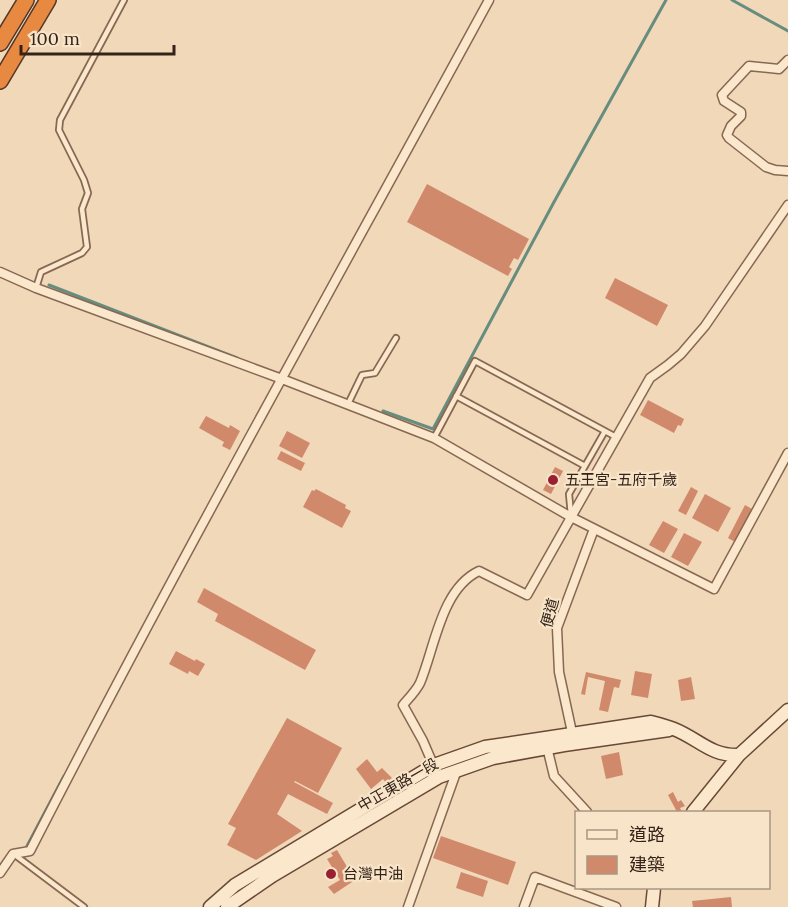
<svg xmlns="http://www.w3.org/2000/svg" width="788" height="907" font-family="Lora,'Noto Sans TC',serif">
	<rect width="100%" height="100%" fill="#f0d8b9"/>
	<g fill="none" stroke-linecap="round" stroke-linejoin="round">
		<path stroke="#668d7e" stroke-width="3" d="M732,0L788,31
			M49,285L237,358
			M383,411L433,429L554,202L666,0
			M27,846L64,776"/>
	</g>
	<path fill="#d1896c" d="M427,184L529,239L518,260L514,258L509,267L512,269L508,276L407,222Z
		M615,278L668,305L657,326L605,298Z
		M648,400L684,419L681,426L678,425L674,433L640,415Z
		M206,416L229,428L230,425L240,431L230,450L222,446L224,442L199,428Z
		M287,431L310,443L302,458L279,446Z
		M281,451L305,463L301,471L277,459Z
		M555,467L563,471L551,494L543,490Z
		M691,487L698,491L686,515L678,511Z
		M316,489L346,505L345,508L351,511L342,528L303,507L312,490L314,491Z
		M705,494L731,508L718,532L692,518Z
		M745,505L752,509L735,542L728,538Z
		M663,521L678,529L664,553L649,545Z
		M684,533L702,542L688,566L671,557Z
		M204,588L316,650L305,670L215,621L218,614L197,602Z
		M176,651L195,661L196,659L205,664L198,676L189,671L188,674L169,664Z
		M635,671L652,674L648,698L631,695Z
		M586,672L621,680L619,688L614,687L608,712L599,710L605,681L588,677L585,695L581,694Z
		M691,677L695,699L681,701L678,680Z
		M287,718L342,748L318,793L295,781L294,782L333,803L327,814L288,794L277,814L302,831L256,860L227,845L236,828L228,824Z
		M619,752L623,775L606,779L601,756Z
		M367,759L377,772L382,768L392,778L386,783L383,779L371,789L356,769Z
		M673,792L678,802L681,800L685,806L680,808L682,812H677L668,795Z
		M441,836L516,862L508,885L433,858Z
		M337,850L355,880L334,894L328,887L340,880L327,859L333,856L331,853Z
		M461,872L488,881L483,897L456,888Z
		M731,897L732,907H693L692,901Z"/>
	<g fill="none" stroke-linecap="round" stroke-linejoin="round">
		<g stroke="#876853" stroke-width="8">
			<path id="lane" d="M36,288L41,272L82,253L87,247L82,209L88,193L84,180L59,130L60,120L124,0
				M456,396L585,466
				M348,404L362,375L375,373L396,338
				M434,438L475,361L616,437
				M571,515L569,494L605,431
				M15,855L84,907"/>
		</g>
		<g stroke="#876853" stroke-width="11">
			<path id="street" d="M788,60L779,69L749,66L722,95L724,101L741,112V116L731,126L727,135L729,138L766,167L775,170L788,171
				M0,272L36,288L282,379L434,438L571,517L714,589L788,453
				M573,737L559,672L557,628L594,529
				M546,743L554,776L587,812
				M435,769L423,741L403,705C409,698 416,691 420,683C435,647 441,589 479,571L527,595L650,378L668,365L681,354L705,326L788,205
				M0,873L13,854L30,851C177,564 335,283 489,0
				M408,907L457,770
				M524,907L535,877L616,907"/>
		</g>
		<g stroke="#684936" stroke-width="15">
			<path id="secondary" d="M693,812L739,755L788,710
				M210,907L235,885L434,765L485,747L651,722C659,724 667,726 674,729C699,739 710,756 739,755
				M227,907L272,876L439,777L493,758L564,745L669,730
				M652,907L654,888"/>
		</g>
		<g stroke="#543728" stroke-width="18">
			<path id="highway" d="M0,43L26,0
				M0,81L48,0"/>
		</g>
		<use href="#lane" stroke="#fbe7cc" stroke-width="4.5"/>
		<use href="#street" stroke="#fbe7cc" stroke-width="8"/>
		<use href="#secondary" stroke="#fbe7cc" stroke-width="12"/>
		<use href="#highway" stroke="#e88941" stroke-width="15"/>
	</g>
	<g fill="#992030" stroke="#f7e4c9" stroke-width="2">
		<circle cx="553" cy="480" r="6"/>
		<circle cx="331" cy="874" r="6"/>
	</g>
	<g text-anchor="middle" stroke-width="4.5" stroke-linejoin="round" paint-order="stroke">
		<g font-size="15" fill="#352319" stroke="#f7e4c9" text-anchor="start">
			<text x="565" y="485">五王宮-五府千歲</text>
			<text x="343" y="879">台灣中油</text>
		</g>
		<g font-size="15" fill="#352319" stroke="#f7e4c9">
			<text transform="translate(550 613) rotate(-75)" y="5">便道</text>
			<text transform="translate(398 785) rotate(-30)" y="5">中正東路一段</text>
		</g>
	</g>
	<rect x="575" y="811" width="195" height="78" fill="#f7e4c9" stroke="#a99783" stroke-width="1.5"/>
	<rect x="587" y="830" width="30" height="9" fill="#fbe7cc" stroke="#a99783" stroke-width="1.5"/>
	<text x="629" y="841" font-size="18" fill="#352319">道路</text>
	<rect x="587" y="856" width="30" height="18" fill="#d1896c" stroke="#a99783" stroke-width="1.5"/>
	<text x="629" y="871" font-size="18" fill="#352319">建築</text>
	<path d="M21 45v9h153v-9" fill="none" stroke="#352319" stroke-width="3"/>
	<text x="30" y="45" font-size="18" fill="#352319" stroke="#f7e4c9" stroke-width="4.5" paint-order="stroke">100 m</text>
</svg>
